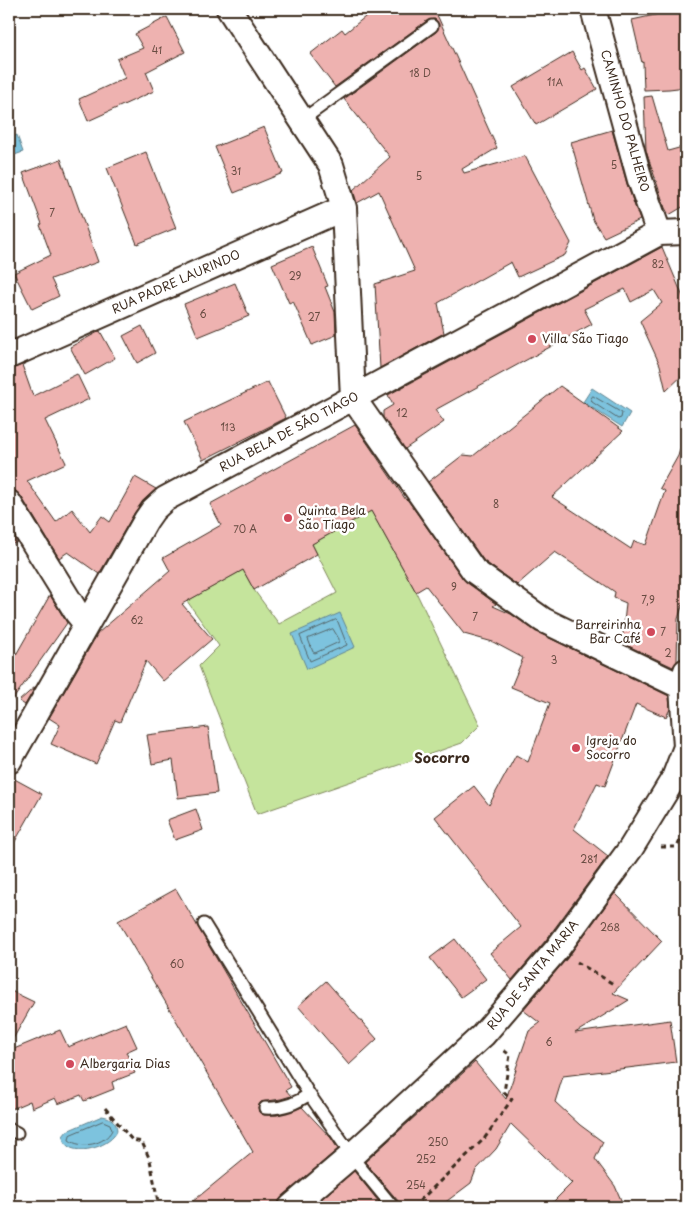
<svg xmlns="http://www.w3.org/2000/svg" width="695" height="1216" font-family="'Playpen Sans',sans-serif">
	<rect width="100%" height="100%" fill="#fff"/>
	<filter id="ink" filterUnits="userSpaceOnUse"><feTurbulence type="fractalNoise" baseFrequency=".02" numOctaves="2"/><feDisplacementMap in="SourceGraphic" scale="10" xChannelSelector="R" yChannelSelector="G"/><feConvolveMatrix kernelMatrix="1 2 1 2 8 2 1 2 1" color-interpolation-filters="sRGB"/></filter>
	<g filter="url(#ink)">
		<path fill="#c5e49c" stroke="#80875d" d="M371,511L416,592L480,725L462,743L257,814L199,666L219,646L187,601L243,570L254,590L279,624L337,593L312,544Z"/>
		<path fill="#7dc3de" stroke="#638691" d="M17,135L23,152L9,157V138Z
			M592,388L630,413L622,427L583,402Z
			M340,613L355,647L307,669L292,634Z
			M102,1116C111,1117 117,1122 117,1131C110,1149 64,1160 63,1136L67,1131Z"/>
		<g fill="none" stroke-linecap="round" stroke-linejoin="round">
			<path stroke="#55676b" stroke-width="1" d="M593,396L622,413L621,418L618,419L592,402L591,399Z
				M336,620L338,622L347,645L310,661L300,636Z
				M333,629L339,639V642L315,653L313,652L308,639Z
				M103,1121L110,1124L112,1130C105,1145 81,1149 69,1140L70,1135Z"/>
		</g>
		<path fill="#eeb2b0" stroke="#3b2a1e" d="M375,9H431L438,17L497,148L462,169L464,173L525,156L571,243L565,255L518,277L511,262L438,303L444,333L380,368L375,284L415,271L379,191L357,203L353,190L390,157L344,99L436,32L439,25L435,19L428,20L335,87L310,54L342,29L345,33Z
			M682,9H686V87L669,89L644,90L643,62L642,63L632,20Z
			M167,17L185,52L146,72L154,91L88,121L79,99L125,78L117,59L143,48L135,34Z
			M572,52L582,70L585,68L597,89L536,125L513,87Z
			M652,96L668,151L686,146V205L669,215L665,208L646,151L644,97Z
			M264,127L283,173L234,193L215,147Z
			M612,130L627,184L640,220L604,237L593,220L571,142Z
			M146,152L176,228L137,244L107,168Z
			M61,159L98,262L51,279L59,296L32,309L14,273L51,255L40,225L42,224L23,173Z
			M312,247L328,286L325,287L335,312L336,335L312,345L293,301L289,303L272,264Z
			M662,247L686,304V372L666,391L660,365L640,321L662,303L654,290L631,302L625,289L584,309L592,324L435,410L444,422L405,449L383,418V411L393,405L388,395Z
			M235,283L249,316L198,337L184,304Z
			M142,326L155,353L137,363L123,336Z
			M100,331L115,358L85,375L70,347Z
			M22,365L33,396L77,374L89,399L45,420L66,463L27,481L56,522L72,509L90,532L102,516L110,522L135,477L156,489L144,500L135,512L99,574L68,552L59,558L21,496L16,491L9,489V370Z
			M268,382L286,418L203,460L184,422Z
			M560,386L623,431L552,497L631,549L634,541L646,545L665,491L660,488L678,456L683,440H686V594L678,619L677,661L673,667L622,643L626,603L614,598L615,592L555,552L517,585L484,561L428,482L463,455L473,456Z
			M355,425L406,500L407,499L463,579L496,604L493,606L511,614L537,632L669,696L670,709L666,717L636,704L605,786L597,783L574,829L608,856L546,940L512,980L490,953L521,927L435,817L474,786L489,805L516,755L528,762L550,703L511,687L523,658L493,642L464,634L426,586L416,592L371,511L312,544L317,554L254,590L243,570L182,604L212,639L163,681L146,661L120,722L115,720L96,764L51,744L60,725L49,718L98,633L170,571L163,558L221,525L210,504Z
			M9,529L17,542L9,546Z
			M50,595L67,623L9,705V667Z
			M36,686L25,705L19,701Z
			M208,727L217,793L178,798L173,760L152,764L147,735Z
			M9,776L42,794L9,852Z
			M196,809L203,830L175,840L167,820Z
			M176,889L291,1087L286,1090L291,1096L281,1099L261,1102L258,1107L259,1112L264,1115H277L302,1107L331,1138L338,1149L282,1197L278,1202V1207H186L253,1152L118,921Z
			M615,893L662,941L613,993L629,1000L575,1033L670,1020L676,1062L563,1076L555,1102L580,1125L603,1142L595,1159L615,1186L624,1207H548L572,1183L511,1124L496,1149L476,1170L471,1183L439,1207H400L399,1202L365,1162L475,1062L506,1099L516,1070L515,1071L529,1031L540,1023L523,1010L568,957Z
			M455,939L486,979L461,997L430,958Z
			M326,981L377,1039L349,1065L298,1006Z
			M9,990L34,1002L9,1046Z
			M126,1023L137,1047L126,1052L135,1073L112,1082L114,1089L84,1101L81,1095L58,1104L55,1098L32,1108L30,1101L9,1110V1051L60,1030L68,1047Z
			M354,1171L383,1207H325L319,1201Z"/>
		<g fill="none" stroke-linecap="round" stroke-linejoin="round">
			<g stroke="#3b2a1e" stroke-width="15">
				<path id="lane" d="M302,120L432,26
					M204,924L309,1094L344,1144L353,1154
					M265,1108C281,1109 296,1104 309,1094
					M9,1129L17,1133
					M351,1156L393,1207"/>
			</g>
			<g stroke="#3b2a1e" stroke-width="28">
				<path id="street" d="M229,9L331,165L344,208L353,398L474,571L543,620L682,687
					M593,9L640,180L659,233
					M9,356L344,208
					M9,503L77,613L86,624
					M9,761L146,520L153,510L165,499L659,233L686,232
					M291,1207L351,1156L483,1035L557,949L631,848L674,778L686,747L682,687L686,671"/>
			</g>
			<path stroke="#3b2a1e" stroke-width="3" stroke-dasharray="5 4" stroke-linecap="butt" d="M661,847H677L686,828
				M577,962L615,985
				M105,1108L132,1140L142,1142L150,1160L159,1207
				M413,1207L484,1139L512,1099L504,1092L510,1055L502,1049"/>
			<use href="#lane" stroke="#fff" stroke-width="11"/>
			<use href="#street" stroke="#fff" stroke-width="24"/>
		</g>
	</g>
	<g fill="#d1495b" stroke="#fff" stroke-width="2">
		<circle cx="532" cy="339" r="5"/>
		<circle cx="288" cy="518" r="5"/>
		<circle cx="651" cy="632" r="5"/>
		<circle cx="576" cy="748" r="5"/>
		<circle cx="70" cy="1064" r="5"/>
	</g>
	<g text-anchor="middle" stroke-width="5" stroke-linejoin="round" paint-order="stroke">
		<g font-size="10" fill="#684c42">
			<text x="157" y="54">41</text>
			<text x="420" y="77">18 D</text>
			<text x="555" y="86">11A</text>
			<text x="614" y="169">5</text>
			<text x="236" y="175">31</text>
			<text x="419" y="180">5</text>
			<text x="52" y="217">7</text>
			<text x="658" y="268">82</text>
			<text x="295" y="280">29</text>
			<text x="203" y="318">6</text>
			<text x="314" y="321">27</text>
			<text x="402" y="417">12</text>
			<text x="228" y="431">113</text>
			<text x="496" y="508">8</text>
			<text x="245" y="533">70 A</text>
			<text x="454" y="591">9</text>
			<text x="648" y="604">7,9</text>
			<text x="475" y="621">7</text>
			<text x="137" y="624">62</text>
			<text x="663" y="636">7</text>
			<text x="668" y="657">2</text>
			<text x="554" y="664">3</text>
			<text x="589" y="863">281</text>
			<text x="610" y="931">268</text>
			<text x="177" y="968">60</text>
			<text x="549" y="1046">6</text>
			<text x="438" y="1146">250</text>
			<text x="426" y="1163">252</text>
			<text x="416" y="1189">254</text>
		</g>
		<g font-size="12" fill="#3b2a1e" stroke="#fff">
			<text transform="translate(625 121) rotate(74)" y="4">CAMINHO DO PALHEIRO</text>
			<text transform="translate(176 282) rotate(-24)" y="4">RUA PADRE LAURINDO</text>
			<text transform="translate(289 432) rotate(-28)" y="4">RUA BELA DE SÃO TIAGO</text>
			<text transform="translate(533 975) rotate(-51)" y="4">RUA DE SANTA MARIA</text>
		</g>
		<g font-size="12" fill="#3b2a1e" stroke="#fff" text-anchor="start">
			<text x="542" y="343">Villa São Tiago</text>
			<text x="298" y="515">Quinta Bela<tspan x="298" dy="14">São Tiago</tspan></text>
			<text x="641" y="629" text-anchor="end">Barreirinha<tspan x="641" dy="14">Bar Café</tspan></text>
			<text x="586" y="745">Igreja do<tspan x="586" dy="14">Socorro</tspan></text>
			<text x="80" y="1068">Albergaria Dias</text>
		</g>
		<g font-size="14" font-weight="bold" fill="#3b2a1e" stroke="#fff">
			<text x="442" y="763">Socorro</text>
		</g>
	</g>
	<rect width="695" height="1216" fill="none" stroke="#fff" stroke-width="30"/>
	<rect x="15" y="15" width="665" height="1186" fill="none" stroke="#3b2a1e" stroke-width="2" filter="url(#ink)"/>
</svg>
